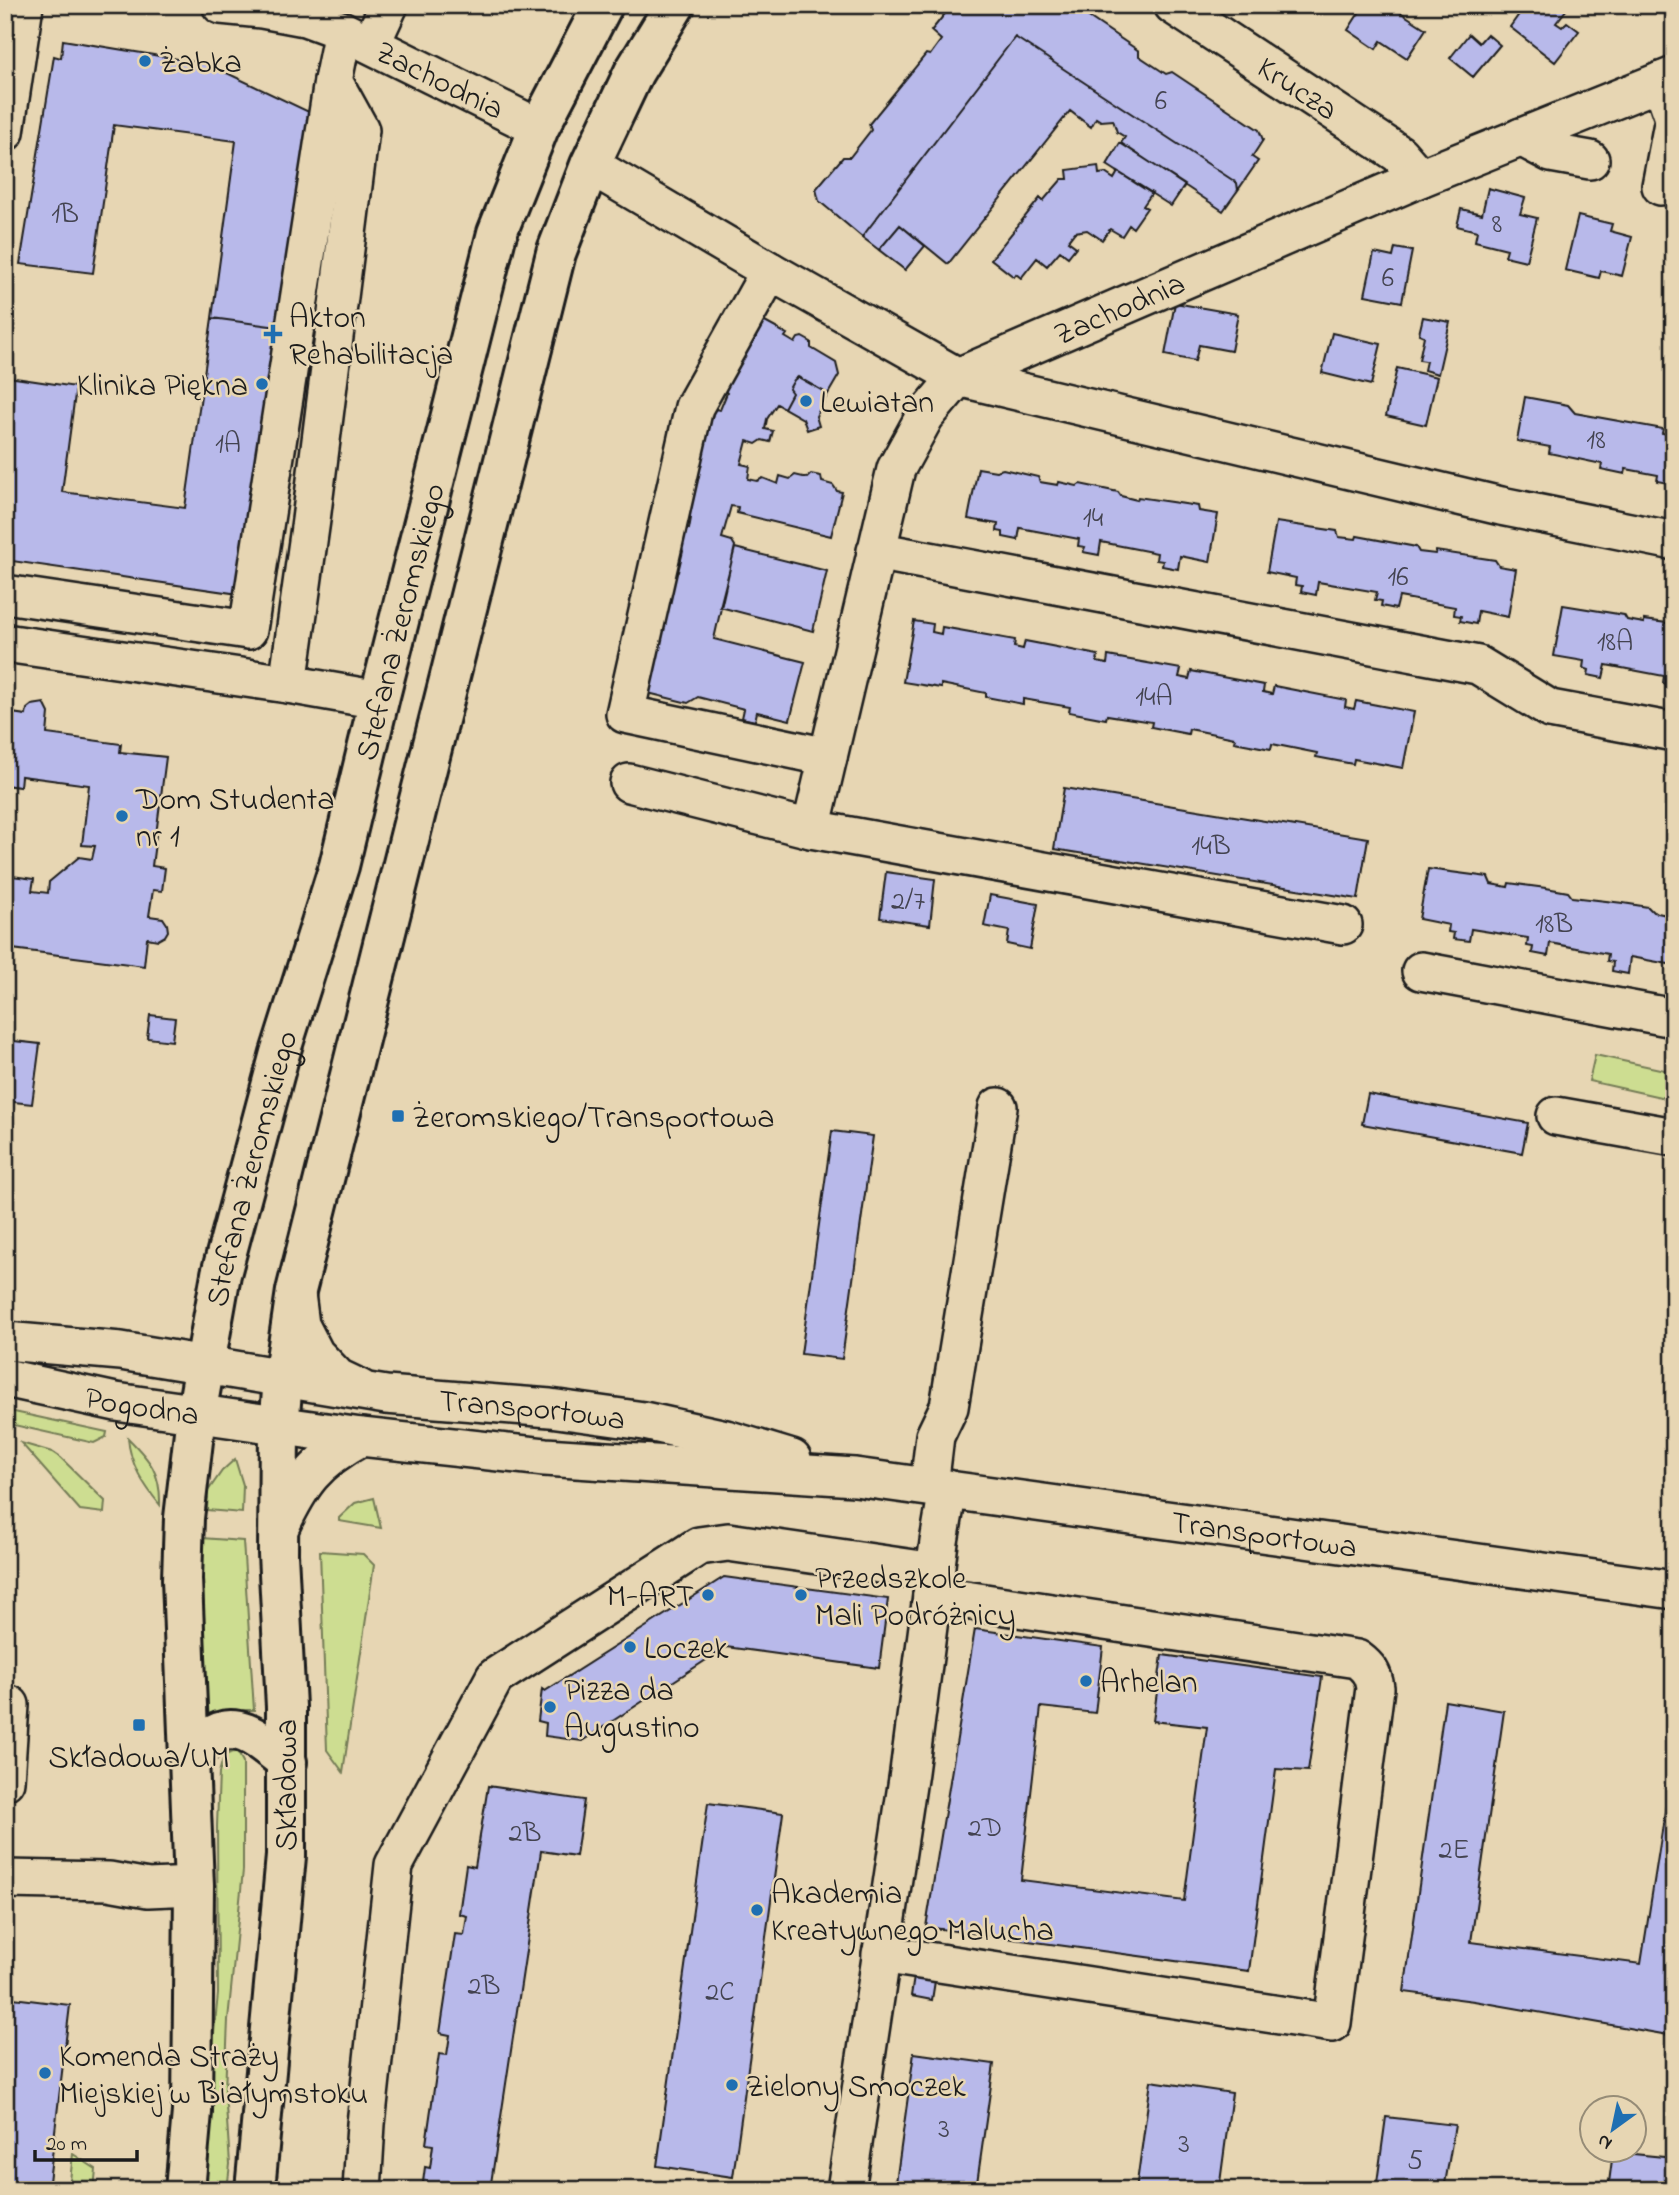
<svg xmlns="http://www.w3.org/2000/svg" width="1679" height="2195" font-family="'Indie Flower',sans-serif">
	<rect width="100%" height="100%" fill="#e7d6b3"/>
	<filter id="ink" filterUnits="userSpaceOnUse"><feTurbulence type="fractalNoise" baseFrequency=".0143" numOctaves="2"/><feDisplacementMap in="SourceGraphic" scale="14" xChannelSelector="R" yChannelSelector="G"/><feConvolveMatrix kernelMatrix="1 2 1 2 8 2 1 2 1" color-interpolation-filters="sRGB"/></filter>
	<g filter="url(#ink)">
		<path fill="#cddd91" stroke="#747c56" stroke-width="2" d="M1595,1055L1674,1072V1100L1589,1081Z
			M5,1410L107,1432L106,1437L94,1443L5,1423Z
			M128,1438C150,1460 161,1473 160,1505C144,1485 130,1465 128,1438Z
			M21,1443L52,1452L61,1458L105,1501L104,1513L80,1510Z
			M235,1459L243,1485L242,1513L207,1510L208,1491L222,1471Z
			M374,1498L381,1528L339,1521V1518L355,1503Z
			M201,1538L243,1541L254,1710H232L208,1721Z
			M320,1551L363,1554L374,1565L343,1772L327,1750Z
			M237,1751L243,1762V1870L228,2020L225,2092L230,2164L227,2190H198L218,1994L217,1826L219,1773L224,1755Z
			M73,2154L96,2169L94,2190H69Z"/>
		<path fill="#b8b9ea" stroke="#1c1c1c" stroke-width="2" d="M952,5H1071L1139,51V56L1166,74L1172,72L1259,130L1263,140L1252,157L1258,161L1238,190L1237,183L1015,37L862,237L819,201L816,189L843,157H850L871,130L869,124L926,54L930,55L941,40L931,31Z
			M1364,5H1389L1426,29L1407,58L1381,41L1376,49L1348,30Z
			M1515,5H1570L1556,23L1562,27L1567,22L1579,31L1555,62L1510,27L1522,10Z
			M1469,34L1479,43L1487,34L1500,45L1473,77L1450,58Z
			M1015,37L1237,183L1238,190L1223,211L1121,143L1125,137L1117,132L1113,120L1101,121L1096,118L1091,127L1070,111L948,264L900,225L879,250L862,237Z
			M63,40L208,64L309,112L278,327L212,318L236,141L114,125L93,273L20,264L54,56L61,58Z
			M1120,143L1185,185L1171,206L1107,165Z
			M1098,166L1099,174L1105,173L1114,179L1118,172L1152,193L1143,206L1147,208L1133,228L1129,225L1122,236L1110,229L1102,240L1087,230L1075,232L1068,241L1076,247L1068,257L1060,251L1047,266L1037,258L1021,278L1016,274L1014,277L991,259L1040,198L1043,201L1062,179H1068L1067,170Z
			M1488,188L1525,198L1520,214L1537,218L1526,261L1505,256L1507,249L1475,241L1477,231L1457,226L1461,209L1482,214Z
			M1578,216L1612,224L1610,231L1632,237L1622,276L1601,271L1599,278L1565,270Z
			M900,225L925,246L905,270L879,250Z
			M1395,248L1412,251L1402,302L1365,295L1374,253L1393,257Z
			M1175,303L1238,314L1231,351L1199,345L1195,361L1165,355Z
			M1423,317L1450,322L1438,374L1424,370L1426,361L1419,360L1424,336L1419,334Z
			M212,318L278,327L239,594L5,560V392L8,377L76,387L62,492L185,508Z
			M763,321L787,334L785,337L795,343L798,338L802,337L811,342V348L836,363L839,375L828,394L798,377L794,380L789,389L792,393L784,408L777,404L767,419L765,429L773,431L770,442L762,440L756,444L747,441L741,464L750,466L748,479L757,481L763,478L778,484L780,476L790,479L795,475L807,478L811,474L821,476L822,482L833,485L837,491L842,492L831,536L737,513L738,507L731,506L722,538L732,541L735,546L714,639L805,662L790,720L757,712L755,721L742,718L744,709L698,697L688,703L644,692L672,576L678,572L683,551L680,545L684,528L689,529L691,518L687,515L714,409L720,410L727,393L724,390Z
			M1332,333L1381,344L1371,385L1322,373Z
			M1397,368L1437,377L1426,425L1386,416Z
			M798,377L828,394L816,416L819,426L807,430L803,419L784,408L792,393L789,389L794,380Z
			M1525,397L1568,405L1575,413L1663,429L1662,433L1674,435V484L1657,481L1658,475L1626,469L1625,474L1601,469L1602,464L1549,453L1550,447L1517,441Z
			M978,468L996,471L1003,469L1038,477L1040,482L1058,485L1059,482L1077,486L1080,484L1118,492L1121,496L1137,500L1138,497L1198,506L1199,511L1218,514L1210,562L1180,556L1178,569L1162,566L1163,561L1156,560L1157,553L1101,542L1099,555L1083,552L1085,547L1078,546L1079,539L1020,528L1018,540L1003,537V532L997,531L998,524L968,519Z
			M1276,522L1337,531L1339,537L1356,539L1357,536L1416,547L1419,552L1435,554L1436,551L1495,560L1499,566L1516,569L1508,617L1478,611L1476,624L1460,621L1461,616L1454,615L1455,607L1399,597L1396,609L1381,606L1382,601L1375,600L1377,592L1318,582L1316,595L1301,592L1302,586L1295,585L1296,578L1267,572Z
			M735,548L827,571L813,631L720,607Z
			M1563,605L1624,615L1627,620L1644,623V620L1674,624V691L1668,690L1669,685L1663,683L1664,676L1606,665L1603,678L1588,675L1589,670L1583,668L1584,661L1554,656Z
			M914,621L933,624L932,632L941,634L942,627L1015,640L1014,647L1023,649L1025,641L1098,655L1097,662L1107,664L1108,656L1181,669L1179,677L1189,679L1191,671L1264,685L1263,692L1272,694L1274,686L1346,700L1345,707L1354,709L1356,701L1414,712L1403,768L1354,759L1353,764L1316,757L1317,753L1272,744L1271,749L1234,742L1235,738L1189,729L1188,734L1151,727L1152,722L1107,715L1106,719L1069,712L1070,707L1023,699V704L986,697V693L941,684V688L903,682Z
			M44,703L49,713L47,734L121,744L120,752L166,757L152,866L165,868L162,891L153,890L149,916L163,918L167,924L168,931L165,936L158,940L147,938L144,966L5,948V875L34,879L32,891L48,893L49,882L79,857L92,859L95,846L82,845L89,785L21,776L20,787L5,785V712L26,715L27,709L32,705Z
			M1064,788L1368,838L1358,899L1054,849Z
			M1428,869L1488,877L1491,884L1508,887L1509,883L1546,888L1568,892L1572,897L1623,903L1648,907L1653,912L1667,915L1668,911L1674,912V965L1630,957L1628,974L1612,971L1613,962L1607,961L1608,954L1550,943L1548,956L1532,953L1533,947L1527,946L1528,938L1471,929L1469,941L1453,939L1454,933L1448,932L1449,925L1419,919Z
			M886,872L935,879L930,925L880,918Z
			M990,895L1038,904L1030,949L1007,944L1009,931L984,926Z
			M150,1015L175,1018L172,1041L147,1038Z
			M5,1040L40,1044L32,1104L5,1101Z
			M1368,1094L1528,1123L1522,1153L1362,1124Z
			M832,1131L873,1136L842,1359L801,1354Z
			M724,1577L888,1599L879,1668L726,1647L582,1741L545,1736L546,1723L538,1721L542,1689L545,1691Z
			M975,1629L1103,1647L1095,1713L1041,1707L1021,1880L1184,1901L1207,1727L1153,1721L1162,1655L1322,1677L1308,1771L1276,1769L1249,1971L926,1927Z
			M1445,1701L1504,1711L1471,1942L1641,1964L1674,1755V2036L1474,2001L1404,1992Z
			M488,1786L584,1800L576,1856L541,1851L490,2190H422L425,2167L430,2168L433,2145L426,2144L439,2054L447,2055L450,2035L440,2033L455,1934L464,1935L467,1916L459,1914L466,1865L475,1867Z
			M708,1803L783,1813L733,2177L657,2166Z
			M914,1977L935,1981L932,2000L911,1996Z
			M5,1997L70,2005L48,2190H5Z
			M914,2053L994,2064L976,2190H895Z
			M1151,2081L1232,2093L1219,2190H1136Z
			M1386,2117L1455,2125L1444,2190H1376Z
			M1613,2152L1674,2158V2190H1608Z"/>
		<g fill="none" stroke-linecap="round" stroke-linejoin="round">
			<g stroke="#1c1c1c" stroke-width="42">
				<g id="minor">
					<path id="s1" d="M221,5L262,9L305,17L343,31L539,128"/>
					<path id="s2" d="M1173,5L1399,154L1420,178"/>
					<path d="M371,44L389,5"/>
					<path d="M5,132L24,5"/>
					<path d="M1521,137L1551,153L1590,160"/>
					<path id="s3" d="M590,165L770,271L958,377L1420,178L1674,76"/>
					<path d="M1661,186L1674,118L1661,81"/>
					<path d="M770,271L694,407L625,714L828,757"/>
					<path d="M876,551L1478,665L1550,709L1674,732"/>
					<path d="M5,594L248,630L333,81"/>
					<path d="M5,643L288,684L311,520L360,130L333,81L343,31"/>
					<path d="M288,684L379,700"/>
					<path d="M629,783L811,829L1343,925"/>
					<path d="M811,829L896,469L925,416L958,377L1501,506L1674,541"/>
					<path d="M1421,971L1674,1018"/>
					<path d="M1556,1116L1674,1137"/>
					<path d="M296,1294L300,1325L315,1354L338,1378L359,1388"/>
					<path id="s4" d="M5,1341L121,1351L386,1395L550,1408L644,1421L726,1439L792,1459"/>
					<path id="s5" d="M5,1378L116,1402L361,1437L545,1457L855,1477L1674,1590"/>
					<path d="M929,1486L935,1436L949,1407L998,1107"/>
					<path d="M279,1529C301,1482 315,1462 361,1437"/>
					<path d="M5,1781L10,1705"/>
					<path d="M5,1879L109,1881L148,1888L194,1886"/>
					<path d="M881,1954L1332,2023L1375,1688C1373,1674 1369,1668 1357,1659L932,1595"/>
					<path d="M362,2190L366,2124L394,1865L495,1677L699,1546L728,1542L935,1572"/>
					<path d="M846,2190L909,1772L939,1542L948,1489"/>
				</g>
			</g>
			<g stroke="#1c1c1c" stroke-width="44">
				<g id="major">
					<path d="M190,1758C196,1752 202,1743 209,1738C238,1716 265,1745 287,1762"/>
					<path id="s6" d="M185,2190L192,2112L194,1886L182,1579L184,1518L196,1415L221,1274L280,1053L339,866L379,700L497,233L539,128L603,5"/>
					<path d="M255,2190L286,1856V1707L278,1554L279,1427L283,1379L296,1291L556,253L590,165L634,72L675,5"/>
				</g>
			</g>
			<use href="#minor" stroke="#e7d6b3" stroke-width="37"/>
			<use href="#major" stroke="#e7d6b3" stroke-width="38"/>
		</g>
	</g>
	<g fill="#1f6fb2" stroke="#e7d6b3" stroke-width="2.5">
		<circle cx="145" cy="61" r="7"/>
		<path d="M269.5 323.5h7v7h7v7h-7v7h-7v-7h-7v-7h7z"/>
		<circle cx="262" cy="384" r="7"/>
		<circle cx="806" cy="401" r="7"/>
		<circle cx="122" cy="816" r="7"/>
		<rect x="391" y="1109" width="14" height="14" rx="3.5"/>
		<circle cx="708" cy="1595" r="7"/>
		<circle cx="801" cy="1595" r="7"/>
		<circle cx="630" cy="1647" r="7"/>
		<circle cx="1086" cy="1681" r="7"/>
		<circle cx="550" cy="1707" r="7"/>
		<rect x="132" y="1718" width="14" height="14" rx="3.5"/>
		<circle cx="757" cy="1910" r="7"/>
		<circle cx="45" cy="2073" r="7"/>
		<circle cx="732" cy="2085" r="7"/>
	</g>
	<g text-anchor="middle" stroke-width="5" stroke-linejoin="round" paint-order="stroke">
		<g font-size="28" fill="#434350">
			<text x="1161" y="109">6</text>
			<text x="65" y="222">1B</text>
			<text x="1497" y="232">8</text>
			<text x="1388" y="286">6</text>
			<text x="1596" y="448">18</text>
			<text x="228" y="452">1A</text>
			<text x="1093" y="526">14</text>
			<text x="1398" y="585">16</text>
			<text x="1615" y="650">18A</text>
			<text x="1154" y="705">14A</text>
			<text x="1211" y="854">14B</text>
			<text x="908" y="909">2/7</text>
			<text x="1554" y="932">18B</text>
			<text x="985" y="1836">2D</text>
			<text x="525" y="1841">2B</text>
			<text x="1454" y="1858">2E</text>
			<text x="484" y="1994">2B</text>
			<text x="720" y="2000">2C</text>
			<text x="944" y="2137">3</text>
			<text x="1184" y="2152">3</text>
			<text x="1415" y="2168">5</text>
		</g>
		<g font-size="32" fill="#1c1c1c" stroke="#e7d6b3" text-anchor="start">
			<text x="159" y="72">Żabka</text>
			<text x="289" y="327">Akton<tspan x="289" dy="37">Rehabilitacja</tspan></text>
			<text x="248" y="395" text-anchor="end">Klinika Piękna</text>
			<text x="820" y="412">Lewiatan</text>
			<text x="136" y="809">Dom Studenta<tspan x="136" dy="37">nr 1</tspan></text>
			<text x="412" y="1127">Żeromskiego/Transportowa</text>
			<text x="815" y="1588">Przedszkole<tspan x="815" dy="37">Mali Podróżnicy</tspan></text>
			<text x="694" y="1606" text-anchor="end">M-ART</text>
			<text x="644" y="1658">Loczek</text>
			<text x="1100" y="1692">Arhelan</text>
			<text x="564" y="1700">Pizza da<tspan x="564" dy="37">Augustino</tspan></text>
			<text x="139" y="1767" text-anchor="middle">Składowa/UM</text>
			<text x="771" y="1903">Akademia<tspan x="771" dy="37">Kreatywnego Malucha</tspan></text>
			<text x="59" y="2066">Komenda Straży<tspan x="59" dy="37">Miejskiej w Białymstoku</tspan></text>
			<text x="746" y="2096">Zielony Smoczek</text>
		</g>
		<g font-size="32" fill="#1c1c1c" stroke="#e7d6b3">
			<text dy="11" stroke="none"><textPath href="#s1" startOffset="234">Zachodnia</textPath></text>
			<text dy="11" stroke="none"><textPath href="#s2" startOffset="150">Krucza</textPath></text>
			<text dy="11" stroke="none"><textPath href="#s3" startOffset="600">Zachodnia</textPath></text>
			<text dy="11" stroke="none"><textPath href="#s6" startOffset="1596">Stefana Żeromskiego</textPath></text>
			<text dy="11" stroke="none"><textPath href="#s6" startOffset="1029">Stefana Żeromskiego</textPath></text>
			<text dy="11" stroke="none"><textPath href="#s5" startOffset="140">Pogodna</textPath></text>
			<text dy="11" stroke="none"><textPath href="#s4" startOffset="532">Transportowa</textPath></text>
			<text dy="11" stroke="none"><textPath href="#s5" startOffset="1270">Transportowa</textPath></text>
			<text transform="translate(285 1785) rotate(-90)" y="11">Składowa</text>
		</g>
	</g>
	<rect width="1679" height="2195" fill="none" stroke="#e7d6b3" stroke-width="28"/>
	<rect x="14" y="14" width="1651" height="2167" fill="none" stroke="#1c1c1c" stroke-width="2.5" filter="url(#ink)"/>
	<g transform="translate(1613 2129) rotate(213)"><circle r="33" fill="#e7d6b3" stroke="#968c77" stroke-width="2"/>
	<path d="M0-5L12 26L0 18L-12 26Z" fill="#1f6fb2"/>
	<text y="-10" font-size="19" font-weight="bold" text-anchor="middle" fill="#1c1c1c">N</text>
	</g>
	<path d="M35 2150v10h102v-10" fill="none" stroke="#1c1c1c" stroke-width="3.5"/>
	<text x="46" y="2150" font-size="21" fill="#1c1c1c" stroke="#e7d6b3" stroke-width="5" paint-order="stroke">20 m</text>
</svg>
